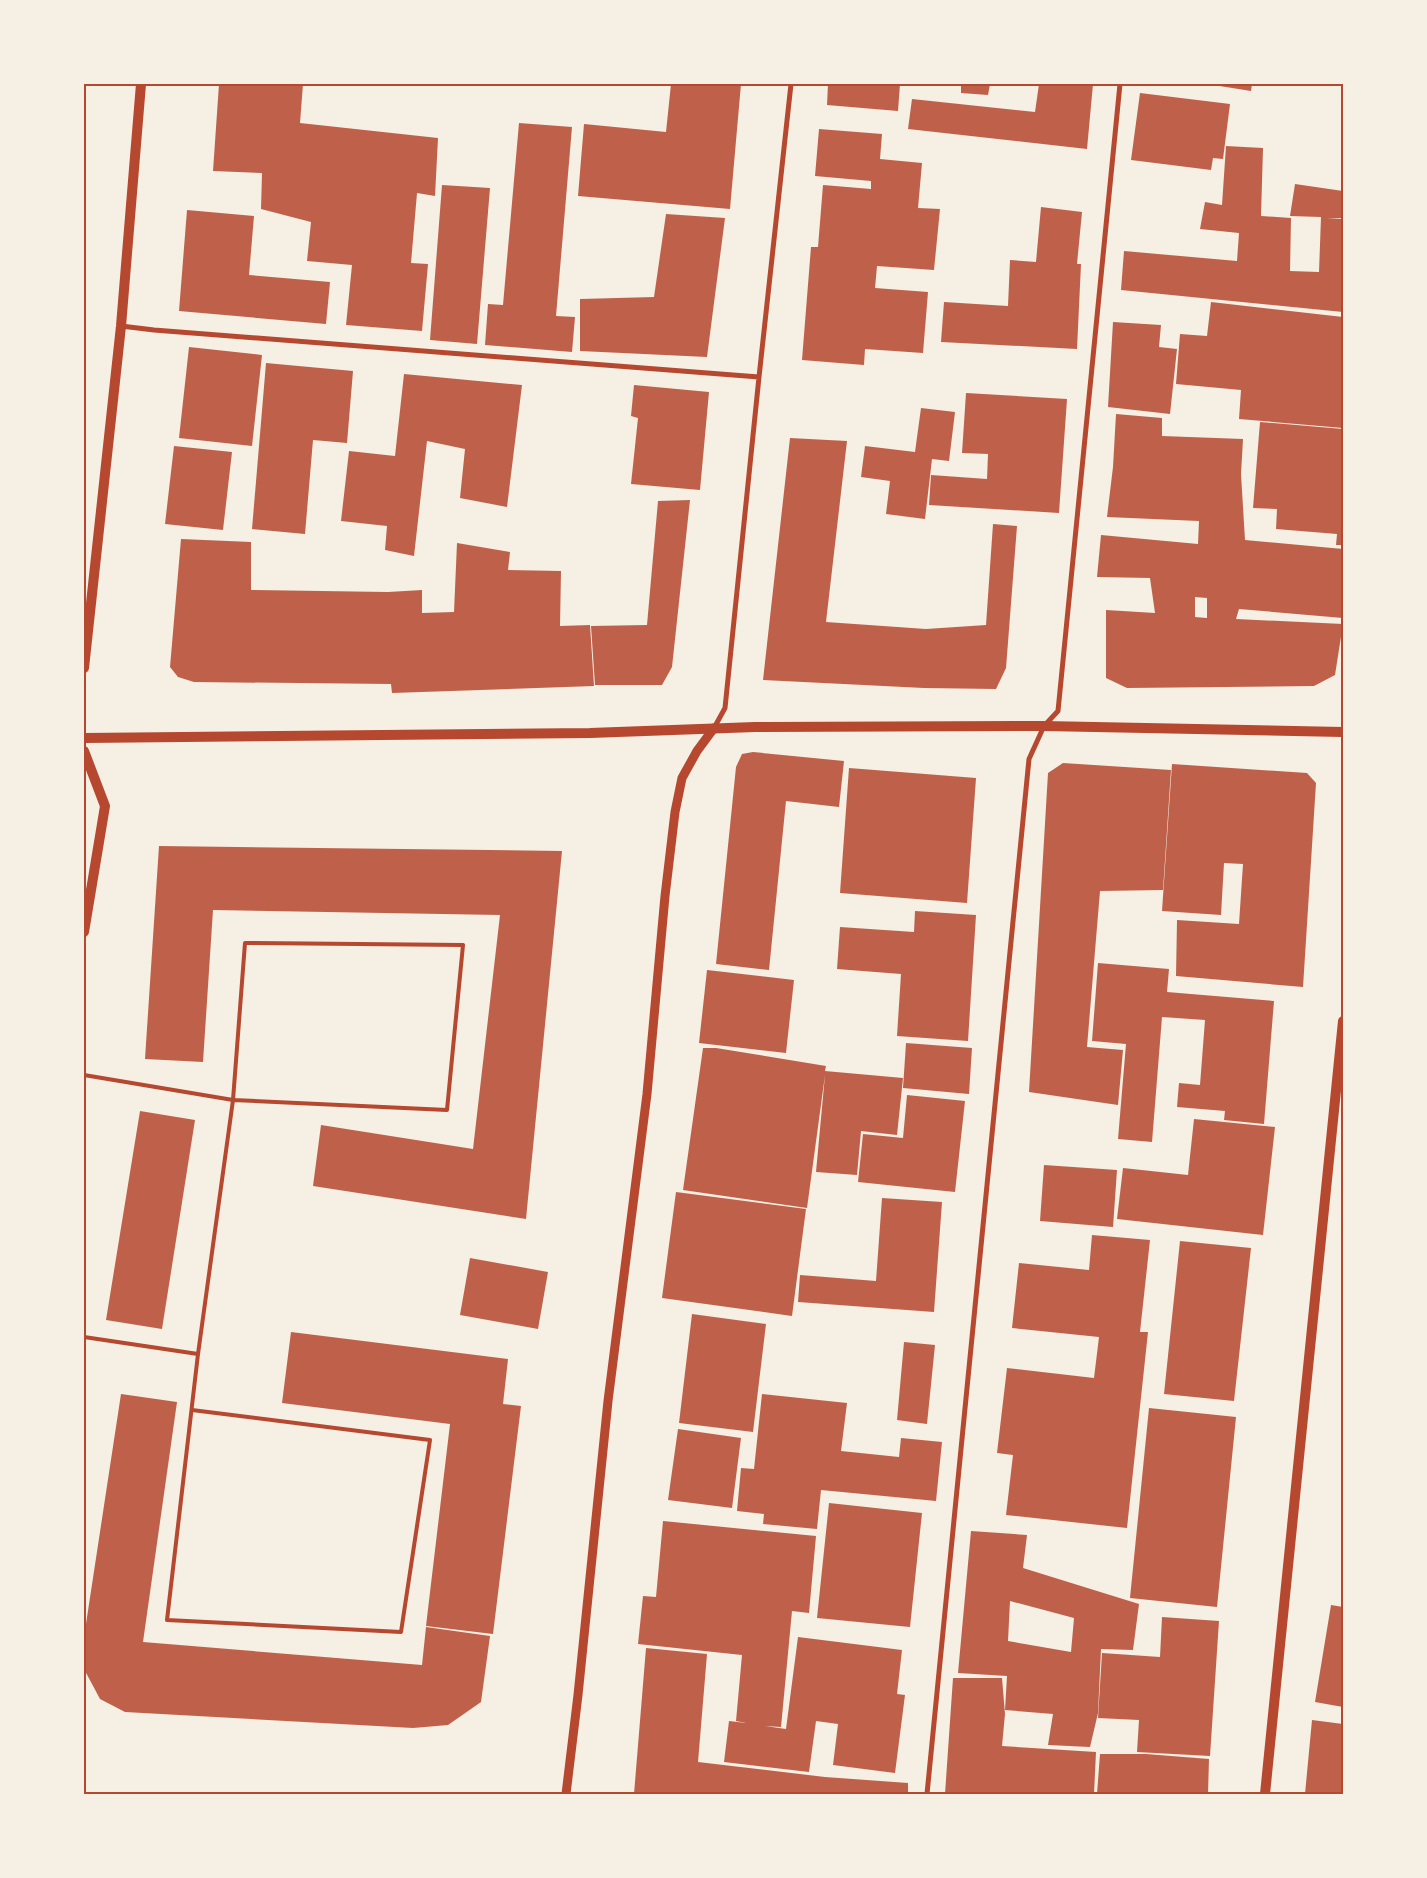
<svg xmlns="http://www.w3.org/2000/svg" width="1427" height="1878" font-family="Rubik,sans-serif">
	<rect width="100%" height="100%" fill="#f6efe4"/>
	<path fill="#bf614a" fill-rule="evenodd" d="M219,84H303L300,123L438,138L435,196L417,193L411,263L428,264L422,331L346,325L352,265L307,261L311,222L261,209L262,173L213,171Z
		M671,84H741L730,209L578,196L584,124L666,132Z
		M828,84H900L898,111L827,105Z
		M961,84H990L988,95L961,93Z
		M1039,84H1093L1087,149L908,129L912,99L1035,112Z
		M1207,84H1252L1251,91Z
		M1140,93L1230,104L1223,159L1213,158L1211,170L1131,160Z
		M519,123L572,127L556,316L575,317L572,352L485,345L488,304L503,305Z
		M819,129L882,134L880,159L922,163L918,208L940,209L934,270L877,266L875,288L928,292L923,353L865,349L864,365L802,360L811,247H818L823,185L871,189V181L815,176Z
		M1226,146L1263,148L1261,216L1291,218L1290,271L1319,272L1321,217L1290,216L1295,184L1343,191V218H1327L1343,219V312L1121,290L1124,251L1237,261L1239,233L1200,229L1205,202L1222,205Z
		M442,185L490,188L477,344L430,340Z
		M1041,207L1082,212L1077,264H1081L1077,349L941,342L944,302L1008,306L1010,260L1036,262Z
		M187,210L254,216L249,275L330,282L326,324L179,311Z
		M666,214L725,218L707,357L580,351V299L654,297Z
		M1211,302L1343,317V428L1239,419L1241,390L1176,384L1180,334L1207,336Z
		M1113,322L1161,325L1159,347L1177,349L1170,414L1108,407Z
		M189,347L262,355L252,446L179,438Z
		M266,363L353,371L347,443L313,440L305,534L252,529Z
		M404,374L522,385L507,507L460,498L465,449L427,441L414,556L385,550L387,526L341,521L349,451L395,456Z
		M634,385L709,392L700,490L631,484L638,418L631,416Z
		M966,393L1067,399L1059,513L929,505L931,475L987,479L988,454L962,453Z
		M921,408L955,412L949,461L932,459L925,519L886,514L890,481L861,477L865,446L915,452Z
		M1116,414L1162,418V436L1243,439L1241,474L1245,540L1343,549V618L1239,609L1236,619L1343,624L1335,675L1314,686L1127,688L1106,678V610L1155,613L1150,578L1097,577L1101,535L1198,544L1199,521L1107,517L1113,467ZM1195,597L1207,598V618L1195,617Z
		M1260,422L1343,429V545H1336L1337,534L1276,529L1277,509L1253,508Z
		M790,438L847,441L826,622L926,629L986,625L993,524L1017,526L1006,668L996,689L924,688L763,680Z
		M174,446L232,452L223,530L165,524Z
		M690,500L672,667L662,685H595L591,626L647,625L658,501Z
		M181,539L251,542V590L388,592L422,590V613L454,612L457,543L510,552L508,570L561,571L560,626L590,625L594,686L392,693L391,684L194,682L178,677L170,667Z
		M753,752L844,761L839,807L786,801L769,970L716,964L736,767L742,754Z
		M1063,763L1171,770L1163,890L1100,891L1087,1047L1123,1050L1118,1105L1029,1092L1048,773Z
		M1172,764L1307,773L1316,783L1303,987L1176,976L1177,920L1239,924L1243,864L1224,863L1221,915L1162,911Z
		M849,768L976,778L967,903L840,893Z
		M159,846L562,851L526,1219L313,1186L321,1125L473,1149L500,915L213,910L203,1062L145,1059Z
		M915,911L976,915L968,1041L897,1036L901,974L837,969L840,927L914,932Z
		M1098,963L1169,969L1167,992L1274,1001L1264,1124L1224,1120L1225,1111L1177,1107L1179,1083L1200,1085L1205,1020L1162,1017L1152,1142L1118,1139L1126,1044L1092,1041Z
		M707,970L794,980L786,1053L699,1043Z
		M906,1043L972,1048L969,1094L903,1088Z
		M703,1048H716L826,1066L825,1071L903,1078L897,1135L861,1131L857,1175L816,1172L825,1075L807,1208L683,1190Z
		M907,1095L965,1101L955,1192L858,1182L863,1134L903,1138Z
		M140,1111L195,1120L162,1329L106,1320Z
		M1194,1119L1275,1127L1263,1235L1117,1219L1123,1168L1188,1175Z
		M1044,1165L1117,1170L1113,1227L1040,1221Z
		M676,1192L806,1209L792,1316L662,1298Z
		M882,1198L942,1202L934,1312L798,1302L800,1275L876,1281Z
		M1092,1235L1150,1240L1140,1332H1148L1127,1528L1006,1515L1013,1455L997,1453L1007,1368L1094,1378L1099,1337L1012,1328L1019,1263L1089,1270Z
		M1180,1241L1251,1248L1234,1401L1164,1394Z
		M470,1258L548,1272L538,1329L460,1315Z
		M692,1314L766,1324L753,1432L679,1423Z
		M291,1332L508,1359L503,1404L521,1406L493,1634L426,1626L450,1424L282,1403Z
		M904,1342L935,1345L927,1424L897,1420Z
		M121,1394L177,1402L143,1642L422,1665L426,1627L490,1636L481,1702L448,1725L413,1728L125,1712L100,1699L84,1669V1637Z
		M762,1394L847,1403L841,1451L899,1457L901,1438L942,1442L936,1501L821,1490L817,1529L763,1524L764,1514L737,1511L741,1468L754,1469Z
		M1149,1408L1236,1417L1217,1607L1130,1598Z
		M678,1429L741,1438L732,1508L668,1500Z
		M829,1503L922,1513L910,1627L817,1618Z
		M663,1521L816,1536L809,1613L792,1611L781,1727L765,1726L786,1729L798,1637L902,1650L897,1694L905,1695L895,1773L833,1765L838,1724L816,1721L809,1772L724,1762L729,1721L746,1723L736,1721L742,1655L638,1644L643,1596L656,1597Z
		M971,1531L1027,1535L1023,1568L1139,1604L1133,1650L1101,1649L1098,1713L1090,1747L1048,1745L1053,1714L1005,1710L1007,1676L958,1673ZM1010,1601L1074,1618L1071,1652L1008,1641Z
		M1331,1605L1343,1607V1707L1315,1702Z
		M1162,1617L1219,1621L1210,1756L1137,1752L1139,1720L1098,1718L1102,1653L1160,1657Z
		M646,1648L707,1654L698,1762L825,1777L908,1783V1794H634Z
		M953,1678H1002L1005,1714L1002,1746L1096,1752L1094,1794H945Z
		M1312,1720L1343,1724V1794H1305Z
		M1100,1754H1146L1209,1759L1208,1794H1097Z"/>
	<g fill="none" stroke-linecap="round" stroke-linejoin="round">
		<path stroke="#b5482f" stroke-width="4" d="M84,1075L233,1100L447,1110L463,945L245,943L233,1100L198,1354L167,1620L401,1632L430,1440L192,1410
			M84,1337L198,1354"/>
		<path stroke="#b5482f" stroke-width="5" d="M121,326L154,330L759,377
			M714,728L725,708L759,377L791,84
			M927,1794L1029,759L1044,726L1058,711L1120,84"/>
		<path stroke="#b5482f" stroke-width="9" d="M566,1794L578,1695L608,1401L647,1094L665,896L675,812L682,778L697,751L714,728"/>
		<path stroke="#b5482f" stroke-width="10" d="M84,668L121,326L141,84
			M84,738L590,733L755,727L1044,726L1343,732
			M84,751L105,806L84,932
			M1265,1794L1343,1021"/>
	</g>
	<rect width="1427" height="1878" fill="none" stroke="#f6efe4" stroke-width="170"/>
	<rect x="85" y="85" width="1257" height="1708" fill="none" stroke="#b5482f" stroke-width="2"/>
</svg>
